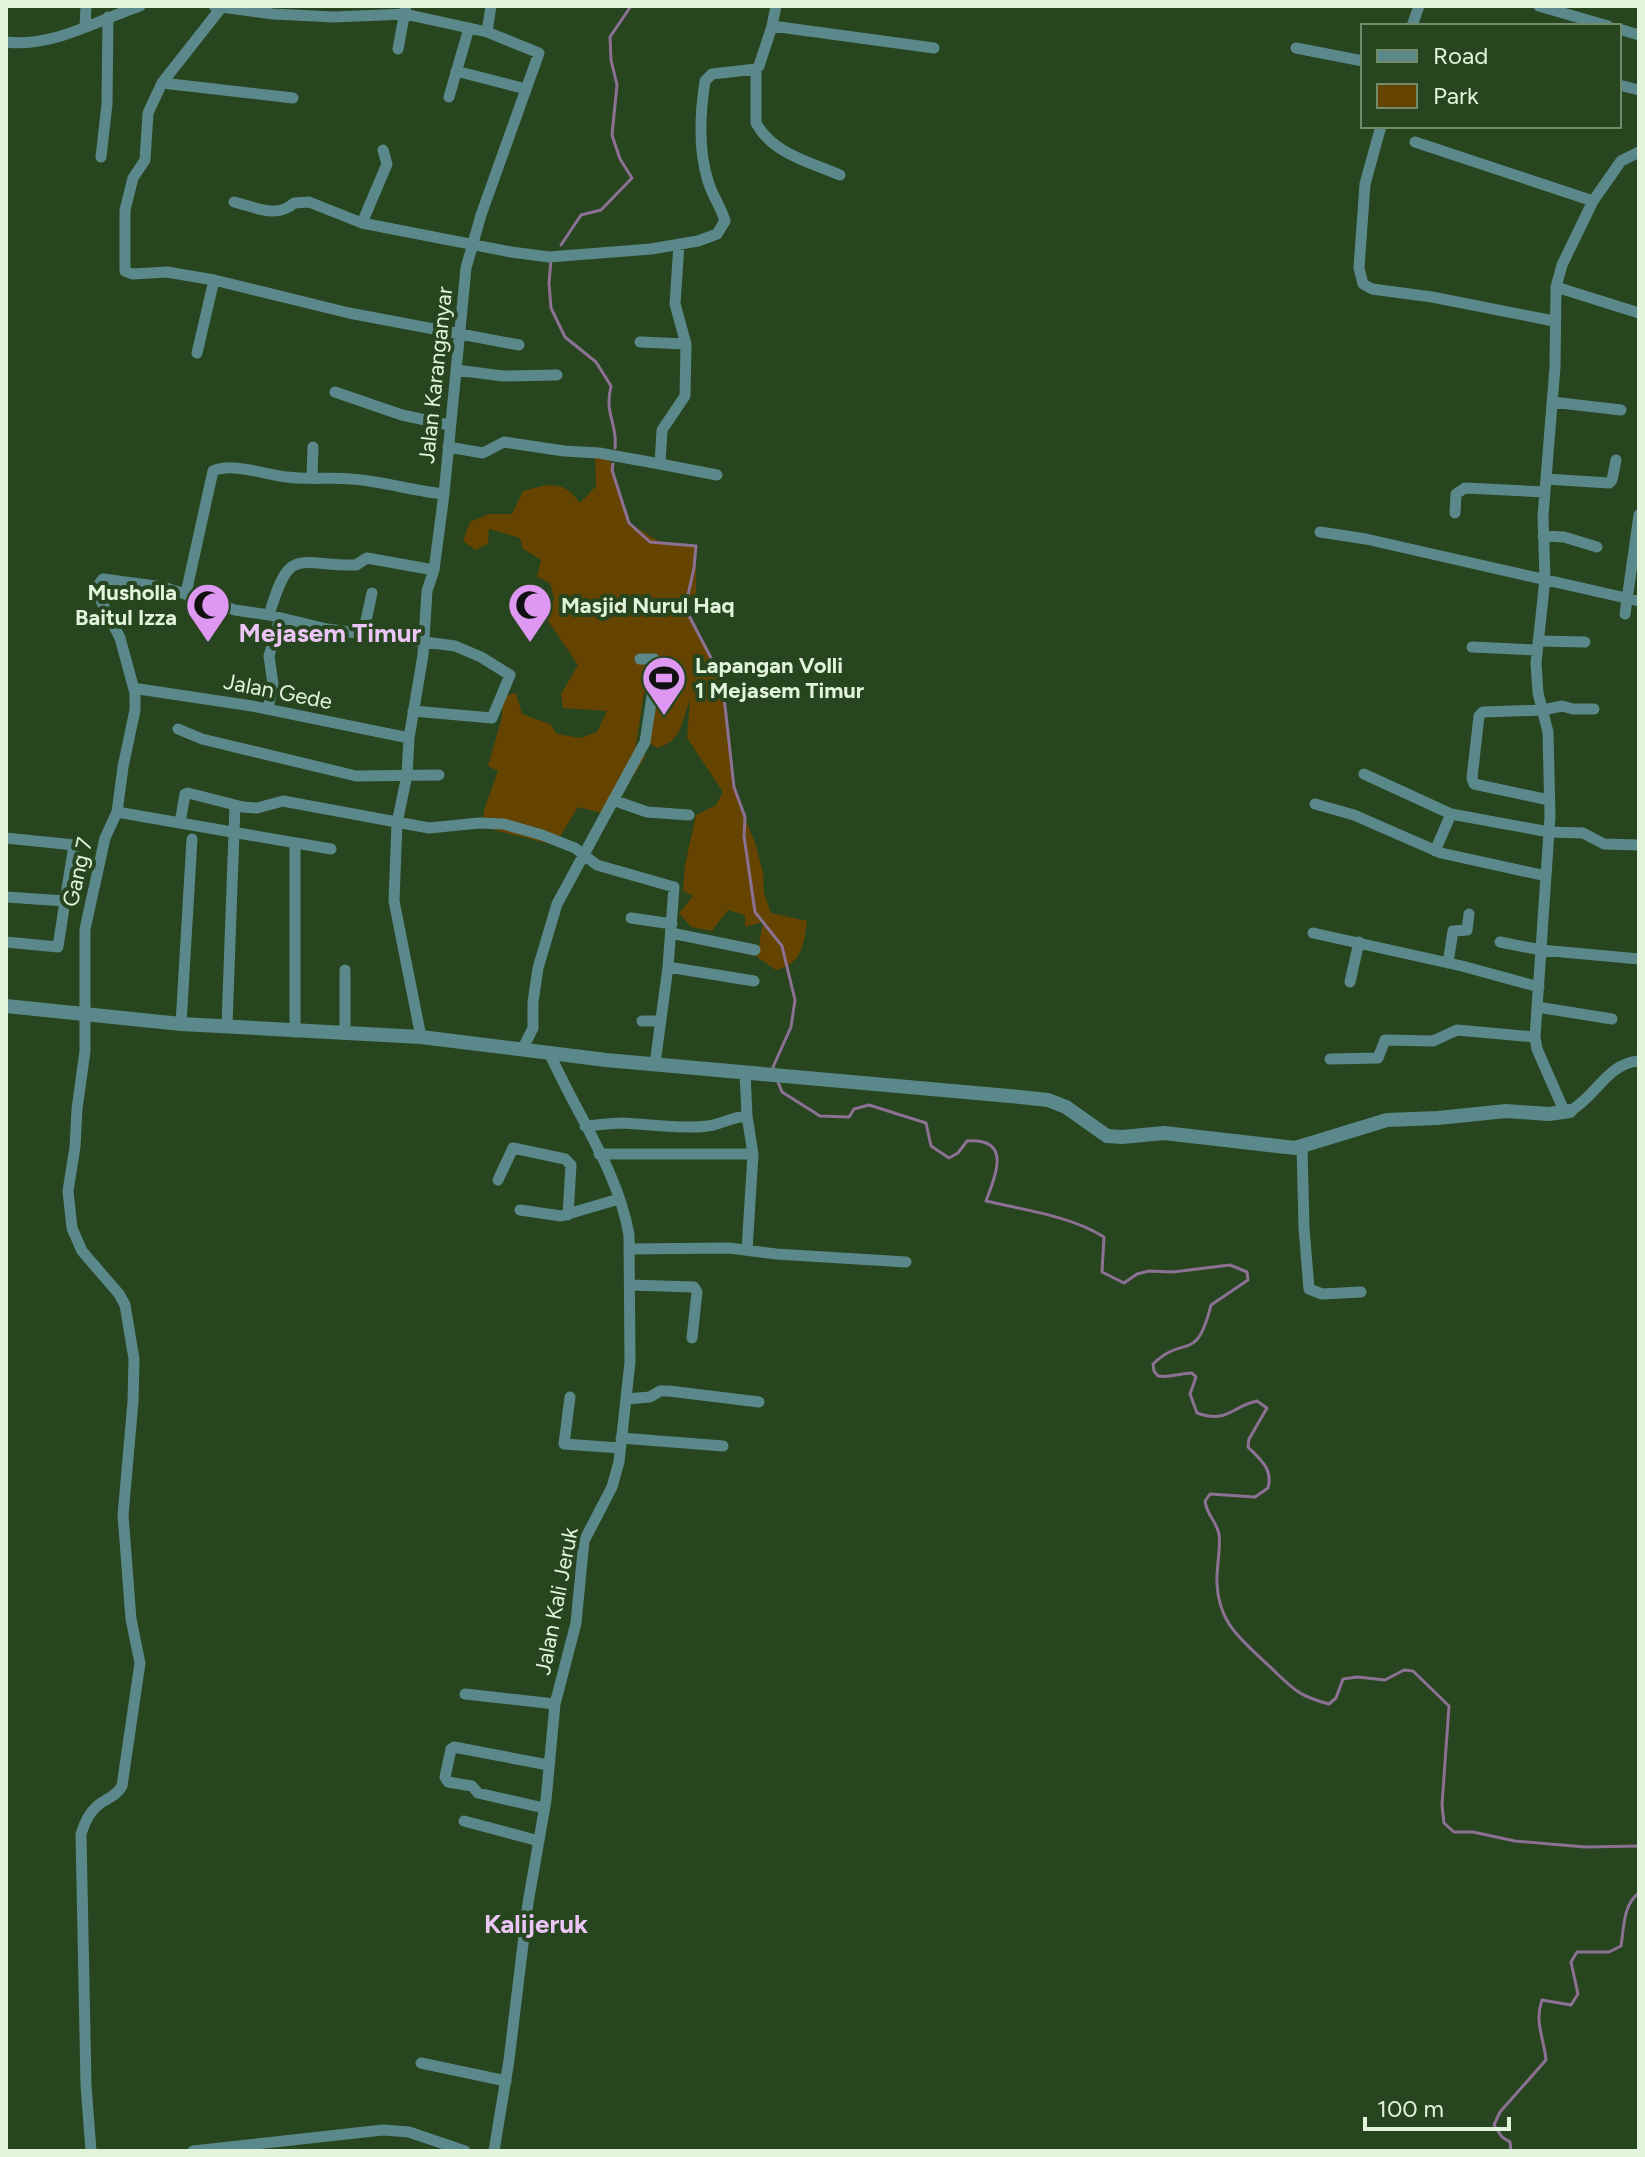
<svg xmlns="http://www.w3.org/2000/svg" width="1645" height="2157" font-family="Figtree,sans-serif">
	<rect width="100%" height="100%" fill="#27451e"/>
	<path fill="#644400" d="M595,456L610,459L629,523L660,542L696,546V600L686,609L722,679L736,795L755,843L763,872L764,893L771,913L807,921C804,944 802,964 776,970L757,957L763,922L745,927V915L728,910L712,931L691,927L679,913L693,896L683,891L685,865L696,815L716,805L723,792L687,738L690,700C681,721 683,741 657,748L641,738L657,688L644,693L635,752L646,755L634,775L624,774L602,813L578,807L555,845L482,827L484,810L498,771L488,766L502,717V697L516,693L522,714L550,724L557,734L580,738L597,732L607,711L563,708L561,694L578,665L548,621L554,598L550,583L537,577L541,560L523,549L520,538L489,529L488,544L475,550L463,541L470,522L489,514H512L523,491C549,484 563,479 580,503L596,486Z"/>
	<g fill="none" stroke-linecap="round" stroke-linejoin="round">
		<path stroke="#8c7194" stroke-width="3" d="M561,245L581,215L601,210L632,178L620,159L612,135L617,85L611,60L610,37L631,6
			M551,260L549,283L551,308L565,337L596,362L611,386C604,415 618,424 615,448
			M613,464L612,470L629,523L650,542L696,546L694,568L685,608L722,679L734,787L745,817L744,836L755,912L782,946L795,1000L791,1027L773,1067L775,1071
			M778,1082L782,1092L820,1116L849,1117L854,1109L869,1105L926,1123L931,1146L949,1158L958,1153L967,1141C1012,1138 996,1174 986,1201C1024,1210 1071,1216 1104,1237L1102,1272L1124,1283L1137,1274L1149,1271L1173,1272L1230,1265L1247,1272L1248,1280L1211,1305C1196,1365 1185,1333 1153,1364L1154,1371L1158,1376C1170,1378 1180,1373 1192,1373L1196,1377L1190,1394L1197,1413C1228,1424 1232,1406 1257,1401L1267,1408L1249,1439L1248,1447C1261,1460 1273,1469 1268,1488L1255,1497L1210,1494L1205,1501C1207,1516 1216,1520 1219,1534C1221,1550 1216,1568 1217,1584C1219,1624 1241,1639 1268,1665C1292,1687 1295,1695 1329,1704L1336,1698L1343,1679L1357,1677L1385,1680L1404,1670L1413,1671L1449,1706L1442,1805L1444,1823L1454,1832H1473L1515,1841L1585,1847L1639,1846
			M1511,2151L1510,2142L1502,2137L1494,2125L1500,2112L1546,2060C1544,2038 1534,2022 1542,2000L1571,2005L1578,1994L1571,1962L1577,1952H1609L1621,1946C1624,1928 1623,1904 1639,1893"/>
		<path stroke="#5b888a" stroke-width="11" d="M214,6L273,14L334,17L405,14L487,32L539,53L481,215L466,268L444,494L434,570L427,591L423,655L409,738L407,775L397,823L394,901L421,1037
			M1539,6L1608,26
			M221,8L162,83L148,113L145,160L133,178L125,210V271L133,274L167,272L214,280L349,313L519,345
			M85,26L86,6
			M772,26L934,48
			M1412,26L1419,6
			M1619,29L1639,35
			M487,32L491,6
			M6,42C52,48 98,20 140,6
			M1296,48L1363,61
			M398,49L406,6
			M756,69V123C773,154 810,162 840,175
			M456,71L526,89
			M162,83L293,98
			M1619,85L1639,90
			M449,97L469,28
			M1381,126L1365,184L1359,268L1363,284L1372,289L1432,297L1554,321
			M1415,142L1593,201
			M101,157L107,104L108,17
			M234,202C254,207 277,219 294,203L309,202L362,223L511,252L549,257L651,249L698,241L717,234L725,221C721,207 712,195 708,181C698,149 700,113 705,81L712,74L756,69L759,66L772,26L776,6
			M362,223L387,164L383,150
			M1556,287L1639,313
			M640,342L686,344
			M197,353L214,280
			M456,370L503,376L557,375
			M335,392L402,415L449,425
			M1552,402L1621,410
			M448,447L483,453L504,442L564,451L599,453L660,464L662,430L685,396L686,344L675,304L679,244
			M660,464L717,475
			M312,477L313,447
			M1546,479L1609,483L1612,480L1616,460
			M1455,513L1456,494L1465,488L1545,492
			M1320,532L1366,539L1639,601
			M1543,536L1564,537L1597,547
			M186,593L213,471C233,462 266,475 287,477C308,480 330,477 351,479C382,481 413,491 444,494
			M1625,614L1639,515
			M269,615C290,544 296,566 356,565L367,558L434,570
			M363,634L372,593
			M1538,641L1585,642
			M1472,647L1537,650
			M135,693L120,638L95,589L103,579L163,587L235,610L269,615L327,629L455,646L481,657L510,675L492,718L413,711
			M268,709L273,684L269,656L280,618
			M178,729L202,739L356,776L439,775
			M1364,774L1451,814L1549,832L1583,833L1604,844L1639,845
			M613,800L647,812L689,815
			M1549,800L1474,784L1472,778L1479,716L1483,712L1543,710L1562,706L1573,709H1594
			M1315,804L1354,815L1441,853L1546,876
			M117,812L180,823L185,794L188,793L243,807L257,808L283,801L429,828L479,823L504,824L542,835L575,848L597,865L674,887L668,967L655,1064
			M180,823L331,849
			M6,838L74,845L65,901
			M295,845V1032
			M1435,851L1451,814
			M6,897L65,901L58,947L6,942
			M631,918L672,924
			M671,933L755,950
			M1313,933L1462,966L1539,987
			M1500,942L1541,950L1639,959
			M1448,963L1453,931L1467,930L1469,914
			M668,967L754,981
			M1350,982L1359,942
			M1537,1007L1612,1019
			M642,1021H660
			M181,1024L192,839
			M227,1025L235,805
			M345,1034V970
			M523,1048L533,1028V1002L538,968L557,904L645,742L656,670L654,659H640
			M1330,1059L1378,1058L1385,1040L1433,1041L1457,1030L1535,1037
			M745,1072L747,1116L753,1154L747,1250
			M1570,1111C1596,1097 1607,1063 1639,1061
			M1565,1113L1537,1049L1535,1037L1550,817L1548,732L1538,693L1536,663L1545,579L1543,516L1555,367L1556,287L1562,265L1593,201L1621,161L1639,152
			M585,1126C598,1125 611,1123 623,1123C646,1124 696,1131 717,1124C727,1121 735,1117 747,1116
			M1302,1147L1304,1228L1309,1289L1322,1294L1361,1292
			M599,1154H753
			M498,1180L513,1148L565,1159L571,1165L568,1215
			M520,1210L561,1216L619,1199
			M629,1249L729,1248L776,1254L906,1262
			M630,1285L694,1287L697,1292L692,1338
			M570,1397L564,1444L620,1448
			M627,1399L650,1397L660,1391H669L759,1402
			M621,1438L723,1446
			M465,1694L555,1704
			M544,1808L478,1793L472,1786L448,1782L445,1777L451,1749L454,1747L548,1765
			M464,1821L539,1841
			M421,2063L506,2081
			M91,2151L86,2085L81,1834C84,1824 88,1814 97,1806C106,1798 115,1798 122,1786L140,1663L131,1619L123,1515L133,1402L134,1359L125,1305L119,1294L82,1251L72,1228L68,1191L75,1147L77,1109L85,1051V929L105,838L117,812L123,767L135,710V693L139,689L252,706L409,738
			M193,2151L383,2130L409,2132L465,2151
			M494,2151L509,2060L528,1903L546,1800L555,1704L576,1623L584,1541L612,1487L619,1462L630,1362L629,1235C618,1170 575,1112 549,1052"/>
		<path stroke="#5b888a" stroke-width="14" d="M6,1006L181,1024L421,1037L606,1060L1020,1097L1048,1100L1066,1107L1107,1136L1122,1137L1164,1133L1295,1148L1387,1120L1438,1118L1506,1111L1549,1114L1570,1111"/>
	</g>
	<defs>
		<g id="mosque-pin" transform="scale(2.3)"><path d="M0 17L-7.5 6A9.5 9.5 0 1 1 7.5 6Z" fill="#de98f2" stroke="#27451e"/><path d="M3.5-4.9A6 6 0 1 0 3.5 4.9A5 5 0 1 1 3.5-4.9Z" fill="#111"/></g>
		<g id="stadium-pin" transform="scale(2.3)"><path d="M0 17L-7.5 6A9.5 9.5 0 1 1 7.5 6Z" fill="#de98f2" stroke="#27451e"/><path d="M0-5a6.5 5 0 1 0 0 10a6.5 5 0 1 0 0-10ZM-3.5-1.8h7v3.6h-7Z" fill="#111"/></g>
	</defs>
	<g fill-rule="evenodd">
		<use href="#mosque-pin" x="208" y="605"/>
		<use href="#mosque-pin" x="530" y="605"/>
		<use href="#stadium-pin" x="664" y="678"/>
	</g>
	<g text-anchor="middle" stroke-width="8" stroke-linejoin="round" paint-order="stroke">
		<g font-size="22" fill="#e2f4dc" stroke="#27451e">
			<text transform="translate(435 375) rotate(-84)" y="8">Jalan Karanganyar</text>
			<text transform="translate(278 691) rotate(11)" y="8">Jalan Gede</text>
			<text transform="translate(77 872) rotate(-77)" y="8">Gang 7</text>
			<text transform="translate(556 1601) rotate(-79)" y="8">Jalan Kali Jeruk</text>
		</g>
		<g font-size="22" font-weight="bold" fill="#e2f4dc" stroke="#27451e" text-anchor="start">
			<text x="177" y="600" text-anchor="end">Musholla<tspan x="177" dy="25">Baitul Izza</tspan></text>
			<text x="561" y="613">Masjid Nurul Haq</text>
			<text x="695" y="673">Lapangan Volli<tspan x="695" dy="25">1 Mejasem Timur</tspan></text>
		</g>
		<g font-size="26" font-weight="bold" fill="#ecc5f7" stroke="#27451e">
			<text x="330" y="642">Mejasem Timur</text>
			<text x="536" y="1933">Kalijeruk</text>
		</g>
	</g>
	<rect width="1645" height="2157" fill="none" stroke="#e2f4dc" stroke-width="16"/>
	<rect x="1361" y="24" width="260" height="104" fill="#27451e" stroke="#728b6a" stroke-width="2"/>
	<rect x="1377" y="50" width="40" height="12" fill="#5b888a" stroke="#728b6a" stroke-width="2"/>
	<text x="1433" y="64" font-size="24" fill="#e2f4dc">Road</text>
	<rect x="1377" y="84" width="40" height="24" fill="#644400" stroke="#728b6a" stroke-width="2"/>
	<text x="1433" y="104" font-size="24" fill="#e2f4dc">Park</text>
	<path d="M1365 2117v12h144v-12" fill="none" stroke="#e2f4dc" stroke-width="4"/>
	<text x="1377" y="2117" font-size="24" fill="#e2f4dc" stroke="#27451e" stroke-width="6" paint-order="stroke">100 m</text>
</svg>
